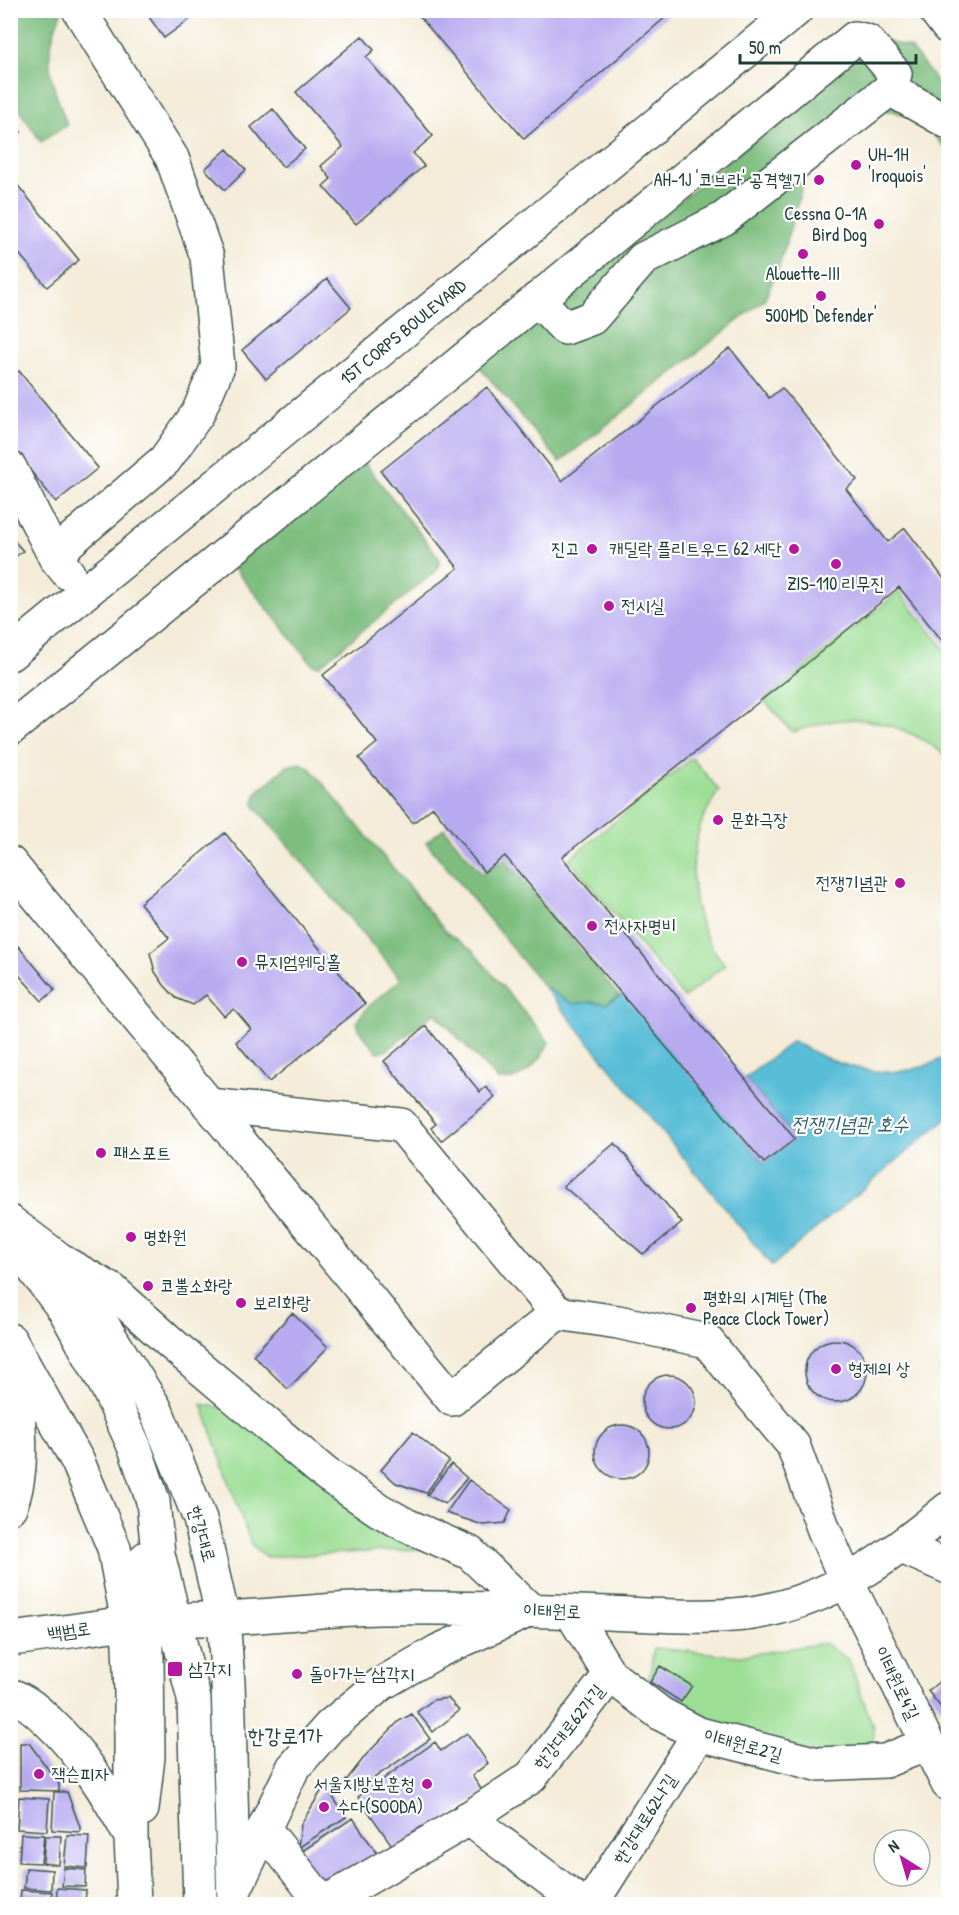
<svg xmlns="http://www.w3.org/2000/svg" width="959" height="1915" font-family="'Patrick Hand','Poor Story',sans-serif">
	<rect width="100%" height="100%" fill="#fff"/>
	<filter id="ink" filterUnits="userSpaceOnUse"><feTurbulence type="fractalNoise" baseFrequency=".0167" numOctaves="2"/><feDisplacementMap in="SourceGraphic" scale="12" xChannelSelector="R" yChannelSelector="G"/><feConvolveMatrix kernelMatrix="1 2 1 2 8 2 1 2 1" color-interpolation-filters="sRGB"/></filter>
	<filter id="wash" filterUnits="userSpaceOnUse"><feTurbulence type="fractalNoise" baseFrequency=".008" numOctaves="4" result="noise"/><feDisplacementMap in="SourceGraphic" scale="24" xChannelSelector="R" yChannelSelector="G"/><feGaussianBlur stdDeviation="1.35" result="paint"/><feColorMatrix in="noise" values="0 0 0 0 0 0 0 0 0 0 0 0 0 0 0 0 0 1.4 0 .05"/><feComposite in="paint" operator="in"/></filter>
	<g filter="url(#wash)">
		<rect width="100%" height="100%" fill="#f4ecd8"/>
		<path fill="#9cde94" stroke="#5e8e64" stroke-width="1.5" d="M899,592L948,653V758C923,734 876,716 841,720C824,722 808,727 792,732L764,700Z
			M692,758L719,790C714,799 707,809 703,819C688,855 690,907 709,942C713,950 720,958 725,965L684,998L569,859Z
			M202,1404L225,1409L421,1549L266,1557L251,1544Z
			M824,1643L849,1660L873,1727L875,1748L818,1754L703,1724L648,1686L654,1648L740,1656Z"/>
		<path fill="#7dbd7e" stroke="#4e7d59" stroke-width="1.5" d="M11,10L62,11C40,58 51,80 67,125L41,142L11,97Z
			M877,39L911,48L948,97V151C929,129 915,114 884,110L821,159L805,177L779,267L764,300L560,462L479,366Z
			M359,456L440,559L437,570L319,666L312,664L230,563Z
			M301,763L311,769L446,932L473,951L549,1042C541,1062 522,1083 498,1080L435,1013L386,1051L377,1052L359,1030L357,1021L367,1008L401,979L254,805L256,793L287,766Z
			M444,828L482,874L505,859L619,996L606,1004L591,1002L573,1004L544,987L426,842Z"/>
		<path fill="#59bdd7" stroke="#3c7d86" stroke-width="1.5" d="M544,987L573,1004L591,1002L606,1004L623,994L764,1163L795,1138L745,1078L793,1041C841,1070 898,1086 948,1055V1117L772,1266Z"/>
		<g id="blocks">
			<path fill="#b7aaf0" d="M144,10H184L190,19L164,38Z
				M414,10H674L524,139Z
				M362,36L374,50L366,57L433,136L413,153L424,166L356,224L323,186L331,179L321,166L343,147L296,92Z
				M273,109L305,149L283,167L251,127Z
				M10,119L21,132L13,139L10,135Z
				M227,149L246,170L225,190L205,169Z
				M10,176L79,260L47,287L10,243Z
				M327,279L351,308L266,379L242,350Z
				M730,348L769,398L782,388L857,480L846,489L888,542L905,528L948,584V648L899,587L788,679L562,857L795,1139L764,1163L505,856L484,872L433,807L413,823L359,758L377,743L323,675L458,568L381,471L487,387L562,481Z
				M19,371L98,468L56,502L10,446V378Z
				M10,536L23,551L10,561Z
				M225,833L365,1004L269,1082L236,1042L251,1029L234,1009L224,1016L206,995L193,1005L176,998L164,985L155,972L150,953L169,938L140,903Z
				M18,946L55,990L42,1001L10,965V951Z
				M426,1026L480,1092L486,1087L495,1097L441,1141L431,1128L436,1124L384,1061Z
				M615,1143L682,1223L643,1254L563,1186Z
				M292,1313L328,1347L288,1389L253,1355Z
				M805 1371a31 31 0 1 1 62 0a31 31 0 1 1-62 0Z
				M642 1402a27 27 0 1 1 54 0a27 27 0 1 1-54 0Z
				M595 1452a27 27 0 1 1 54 0a27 27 0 1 1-54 0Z
				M413,1432L449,1461L426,1493L396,1483L381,1470Z
				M451,1464L467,1478L445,1504L427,1495Z
				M469,1480L511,1510L505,1523L483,1525L446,1513Z
				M660,1666L692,1686L681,1702L650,1682Z
				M948,1674V1714L947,1715L928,1691Z
				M448,1698L459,1711L433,1732L417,1712L433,1700Z
				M412,1714L430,1739L354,1792L345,1782L366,1755L399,1721Z
				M467,1733L488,1763L472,1776L484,1793L398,1854L358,1797L435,1742L441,1751Z
				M20,1743H29L59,1784V1791L20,1790Z
				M325,1785L346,1817L298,1848L301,1824Z
				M54,1792H67L80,1827V1832L52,1830Z
				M19,1797L49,1799L47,1831L17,1829Z
				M353,1818L380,1858L326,1894L299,1853Z
				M21,1834L44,1835L41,1863L19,1862Z
				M67,1835L89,1836L87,1868L64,1866Z
				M45,1836H61L59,1865L43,1863Z
				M26,1868L52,1870L51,1890L24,1888Z
				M64,1868L86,1870L85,1887L62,1886Z
				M57,1888L86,1890L85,1904H56Z
				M21,1890L52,1892L51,1904H20Z"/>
		</g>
	</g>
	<g filter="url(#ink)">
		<use href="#blocks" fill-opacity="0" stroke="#3f574d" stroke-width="1.5"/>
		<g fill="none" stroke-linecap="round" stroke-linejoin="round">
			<g stroke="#3f574d" stroke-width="36">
				<path id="minor" d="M935,10L948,27
					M890,89L948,122
					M10,468L55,557L68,573
					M55,557L70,541L165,460L198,413L218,366L207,257L172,158L79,10
					M10,654L796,10
					M10,729C294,501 574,269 855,38L867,41L895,74L890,89L723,219L643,259L592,318L565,328L537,299
					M10,863L452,1399L557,1313L401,1125L209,1105
					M10,1238L66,1312L107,1387L135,1448L153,1501L158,1554L194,1699L200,1904
					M557,1313L618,1322L707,1341L732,1372L793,1445L824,1530L847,1582L948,1784
					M902,1547L948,1567
					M571,1612L610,1675L661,1714L699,1734L817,1764L885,1761L927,1744
					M142,1809L148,1757L146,1558
					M468,1818L582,1904
					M265,1830L323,1904
					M323,1904L457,1826L531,1777L610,1675
					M591,1904L699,1734"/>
			</g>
			<g stroke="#3f574d" stroke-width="36">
				<path id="major" d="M10,1222L63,1262L155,1408L200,1519L223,1618L228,1682L234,1904
					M66,1264L112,1290L172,1344L326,1474L379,1510L406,1525L470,1553L530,1610
					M10,1340L78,1462L114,1548L128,1623L131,1692V1837L134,1904
					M10,1507C28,1465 16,1397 12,1352
					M10,1639C49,1635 88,1628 126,1623C159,1619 191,1620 223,1618C275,1616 327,1609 379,1608C455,1607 532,1610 608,1613C657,1615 725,1621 773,1609C844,1592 893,1554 948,1509
					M10,1695C27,1701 36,1710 48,1721C83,1754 107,1793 130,1835
					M236,1887L293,1768L330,1726L381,1684L438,1651L521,1614"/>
			</g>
			<use href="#minor" stroke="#fff" stroke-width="33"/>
			<use href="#major" stroke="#fff" stroke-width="33"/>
		</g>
	</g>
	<g fill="#b5179e" stroke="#fff" stroke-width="2">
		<circle cx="856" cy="165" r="6"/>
		<circle cx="819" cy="180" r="6"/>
		<circle cx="879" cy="224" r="6"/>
		<circle cx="803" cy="254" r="6"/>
		<circle cx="821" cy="296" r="6"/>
		<circle cx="592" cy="549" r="6"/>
		<circle cx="794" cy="549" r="6"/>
		<circle cx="836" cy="564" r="6"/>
		<circle cx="609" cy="606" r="6"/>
		<circle cx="718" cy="820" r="6"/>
		<circle cx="900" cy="883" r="6"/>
		<circle cx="592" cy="926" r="6"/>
		<circle cx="242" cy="962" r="6"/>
		<circle cx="101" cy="1153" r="6"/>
		<circle cx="131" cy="1237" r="6"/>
		<circle cx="148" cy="1286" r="6"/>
		<circle cx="241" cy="1303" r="6"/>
		<circle cx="691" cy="1308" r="6"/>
		<circle cx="836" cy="1369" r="6"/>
		<rect x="167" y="1661" width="16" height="16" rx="3"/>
		<circle cx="297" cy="1674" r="6"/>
		<circle cx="39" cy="1774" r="6"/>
		<circle cx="427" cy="1784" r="6"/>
		<circle cx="324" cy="1807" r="6"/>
	</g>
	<g text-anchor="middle" stroke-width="4.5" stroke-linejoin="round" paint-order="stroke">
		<g font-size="18" fill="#1f3d34" stroke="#fff" text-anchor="start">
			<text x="868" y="161">UH-1H<tspan x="868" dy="21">'Iroquois'</tspan></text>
			<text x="807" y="186" text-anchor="end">AH-1J '코브라' 공격헬기</text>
			<text x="867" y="220" text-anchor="end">Cessna O-1A<tspan x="867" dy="21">Bird Dog</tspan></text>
			<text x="803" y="280" text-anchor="middle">Alouette-III</text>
			<text x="821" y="322" text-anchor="middle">500MD 'Defender'</text>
			<text x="580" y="555" text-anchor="end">진고</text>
			<text x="782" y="555" text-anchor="end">캐딜락 플리트우드 62 세단</text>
			<text x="836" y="590" text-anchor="middle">ZIS-110 리무진</text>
			<text x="621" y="612">전시실</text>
			<text x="730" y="826">문화극장</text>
			<text x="888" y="889" text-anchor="end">전쟁기념관</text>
			<text x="604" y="932">전사자명비</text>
			<text x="254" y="968">뮤지엄웨딩홀</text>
			<text x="113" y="1159">패스포트</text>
			<text x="143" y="1243">명화원</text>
			<text x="160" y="1292">코뿔소화랑</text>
			<text x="703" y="1304">평화의 시계탑 (The<tspan x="703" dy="21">Peace Clock Tower)</tspan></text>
			<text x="253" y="1309">보리화랑</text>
			<text x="848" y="1375">형제의 상</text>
			<text x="188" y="1675">삼각지</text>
			<text x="309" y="1680">돌아가는 삼각지</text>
			<text x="51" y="1780">잭슨피자</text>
			<text x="415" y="1790" text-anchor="end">서울지방보훈청</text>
			<text x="336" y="1813">수다(SOODA)</text>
		</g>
		<g font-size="18" fill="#1f3d34" stroke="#fff">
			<text transform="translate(403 332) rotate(-39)" y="6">1ST CORPS BOULEVARD</text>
			<text transform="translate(202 1534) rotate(74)" y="6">한강대로</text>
			<text transform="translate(552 1611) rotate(2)" y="6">이태원로</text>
			<text transform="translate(69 1631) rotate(-8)" y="6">백범로</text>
			<text transform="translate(897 1683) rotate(64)" y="6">이태원로4길</text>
			<text transform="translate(569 1727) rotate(-52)" y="6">한강대로62가길</text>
			<text transform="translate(743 1745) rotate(15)" y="6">이태원로2길</text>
			<text transform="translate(645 1819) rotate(-58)" y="6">한강대로62나길</text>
		</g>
		<g font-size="20" font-style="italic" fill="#306365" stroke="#fff">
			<text x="850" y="1131">전쟁기념관 호수</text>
		</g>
		<g font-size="21" fill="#1f3d34" stroke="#fff">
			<text x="285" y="1743">한강로1가</text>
		</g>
	</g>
	<rect width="959" height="1915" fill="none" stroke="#fff" stroke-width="36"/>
	<g transform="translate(902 1858) rotate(323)"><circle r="28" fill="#ffffff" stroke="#a5b1ae" stroke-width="1.5"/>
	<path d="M0-4.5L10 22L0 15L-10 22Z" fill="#b5179e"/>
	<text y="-9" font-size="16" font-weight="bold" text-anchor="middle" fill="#1f3d34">N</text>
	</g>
	<path d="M740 54v9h176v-9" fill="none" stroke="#1f3d34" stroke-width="3"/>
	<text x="749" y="54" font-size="18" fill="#1f3d34" stroke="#ffffff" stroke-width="4.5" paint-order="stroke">50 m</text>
</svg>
